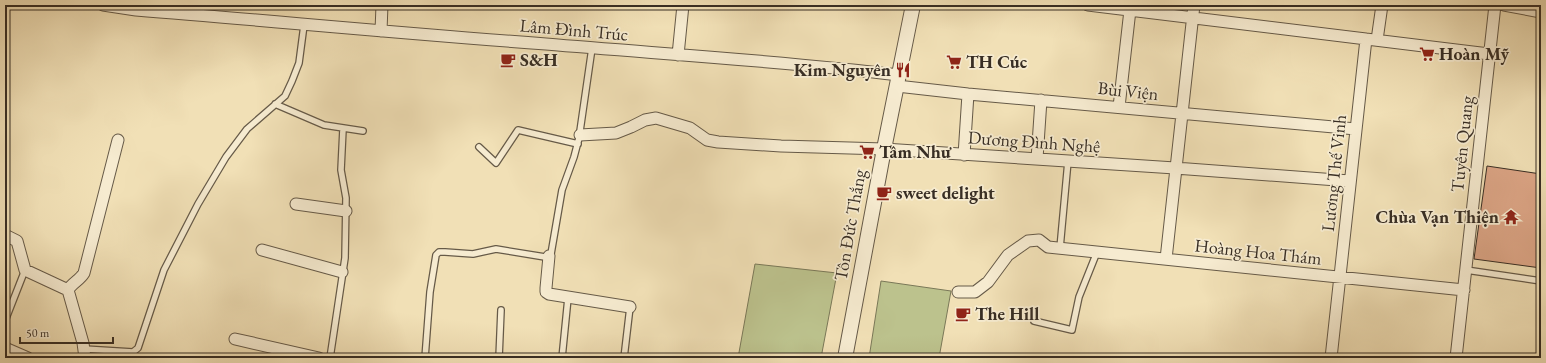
<svg xmlns="http://www.w3.org/2000/svg" width="1546" height="363" font-family="'EB Garamond',serif">
	<rect width="100%" height="100%" fill="#f1e0b6"/>
	<filter id="stains"><feTurbulence type="fractalNoise" baseFrequency=".005" numOctaves="4"/><feColorMatrix values="0 0 0 0 .2 0 0 0 0 .09 0 0 0 0 .02 0 0 0 .5 -.17"/></filter>
	<radialGradient id="worn" r=".72"><stop offset=".6" stop-color="#630" stop-opacity="0"/><stop offset="1" stop-color="#630" stop-opacity=".3"/></radialGradient>
	<path fill="#bcc28d" stroke="#7a7858" d="M755,264L837,273L821,358H738Z
		M881,281L951,291L939,358H869Z"/>
	<path fill="#dda687" stroke="#382e24" d="M1487,166L1541,174V268L1474,259Z"/>
	<g fill="none" stroke-linecap="round" stroke-linejoin="round">
		<g stroke="#665a48" stroke-width="8">
			<path id="service" d="M275,104L324,125L363,131
				M479,147L496,163L518,130L578,144
				M1060,248L1068,161
				M1466,270L1541,281
				M5,321L25,270
				M1034,321L1072,330L1079,297L1097,252
				M84,349L133,352L138,348L164,270L198,204L226,157L247,129L285,96L292,81L299,63L304,25
				M330,358L345,258L346,198L341,170L343,129
				M425,358L430,292L436,255L439,252H445L473,254L496,249L545,257L549,256L551,254L562,190L574,157L579,138L592,48
				M499,358L501,310
				M562,358L568,298
				M624,358L630,307"/>
		</g>
		<g stroke="#665a48" stroke-width="13">
			<path id="minor" d="M103,5L136,10C273,21 409,34 546,44C664,54 782,61 899,75
				M1088,5L1489,54
				M1504,5L1541,12
				M381,31L382,5
				M1377,40L1382,5
				M678,55L683,5
				M897,86L968,94L1356,129
				M1119,107L1130,10
				M580,135L616,133L631,127L645,120L656,118L690,128L707,140L718,142L781,146L884,149L1175,168L1350,181
				M964,155L968,94
				M1037,159L1041,100
				M296,204L346,211
				M5,235L17,241L25,270L68,290
				M262,250L342,272
				M549,256L546,288V292L549,294L630,307
				M1166,259L1194,5
				M958,292H975L988,282L1008,255L1028,241L1039,240L1048,247L1464,290
				M235,339L319,358
				M5,348L28,358
				M85,358L83,343L68,290C72,283 80,280 84,273L118,140
				M1331,358L1366,39
				M1456,358L1495,5"/>
		</g>
		<g stroke="#665a48" stroke-width="16">
			<path id="tertiary" d="M845,358L884,149L913,5"/>
		</g>
		<use href="#service" stroke="#f6ebd0" stroke-width="5.5"/>
		<use href="#minor" stroke="#f6ebd0" stroke-width="11"/>
		<use href="#tertiary" stroke="#f6ebd0" stroke-width="14"/>
	</g>
	<defs>
		<g id="supermarket-bare" transform="scale(1.2)"><path d="M-6-5.5h2.5l.6 2H6L4.5 2H-2.5L-4.4-4H-6ZM-1.5 3.2a1.3 1.3 0 1 0 .1 0ZM3 3.2a1.3 1.3 0 1 0 .1 0Z" fill="#8f2418" stroke="#f6ebd0" stroke-width="2.5" paint-order="stroke"/></g>
		<g id="cafe-bare" transform="scale(1.2)"><path d="M-5.5-4.5H6V0H3Q3 3.5 0 3.5H-2.5Q-5.5 3.5-5.5 0ZM3-3.2v2h1.7v-2ZM-6 4.5H4V6H-6Z" fill="#8f2418" stroke="#f6ebd0" stroke-width="2.5" paint-order="stroke"/></g>
		<g id="restaurant-bare" transform="scale(1.2)"><path d="M-5-6h1v4h1v-4h1v4h1v-4h1v5L-1.5 .5V6h-2V.5L-5-1ZM5-6V6H3V1.5H1.5Q1.5-4 5-6Z" fill="#8f2418" stroke="#f6ebd0" stroke-width="2.5" paint-order="stroke"/></g>
		<g id="temple-bare" transform="scale(1.2)"><path d="M0-6L5-2H3V0L6.5 2.5H4V6H1.5V3h-3V6H-4V2.5H-6.5L-3 0V-2H-5Z" fill="#8f2418" stroke="#f6ebd0" stroke-width="2.5" paint-order="stroke"/></g>
	</defs>
	<g fill-rule="evenodd">
		<use href="#supermarket-bare" x="1427" y="54"/>
		<use href="#cafe-bare" x="508" y="60"/>
		<use href="#supermarket-bare" x="954" y="62"/>
		<use href="#restaurant-bare" x="903" y="70"/>
		<use href="#supermarket-bare" x="867" y="152"/>
		<use href="#cafe-bare" x="884" y="193"/>
		<use href="#temple-bare" x="1511" y="217"/>
		<use href="#cafe-bare" x="963" y="314"/>
	</g>
	<g text-anchor="middle" stroke-width="3.5" stroke-linejoin="round" paint-order="stroke">
		<g font-size="18" fill="#382e24" stroke="#f6ebd0">
			<text transform="translate(574 30) rotate(5)" y="6">Lâm Đình Trúc</text>
			<text transform="translate(1128 91) rotate(6)" y="6">Bùi Viện</text>
			<text transform="translate(1034 142) rotate(4)" y="6">Dương Đình Nghệ</text>
			<text transform="translate(1462 144) rotate(-84)" y="6">Tuyên Quang</text>
			<text transform="translate(1334 173) rotate(-84)" y="6">Lương Thế Vinh</text>
			<text transform="translate(850 225) rotate(-80)" y="6">Tôn Đức Thắng</text>
			<text transform="translate(1258 252) rotate(6)" y="6">Hoàng Hoa Thám</text>
		</g>
		<g font-size="18" font-weight="bold" fill="#382e24" stroke="#f6ebd0" text-anchor="start">
			<text x="1439" y="60">Hoàn Mỹ</text>
			<text x="520" y="66">S&amp;H</text>
			<text x="966" y="68">TH Cúc</text>
			<text x="891" y="76" text-anchor="end">Kim Nguyên</text>
			<text x="879" y="158">Tâm Như</text>
			<text x="896" y="199">sweet delight</text>
			<text x="1499" y="223" text-anchor="end">Chùa Vạn Thiện</text>
			<text x="975" y="320">The Hill</text>
		</g>
	</g>
	<rect width="1546" height="363" fill="none" stroke="#f1e0b6" stroke-width="20"/>
	<rect x="6" y="6" width="1534" height="351" fill="none" stroke="#382e24" stroke-width="2"/>
	<rect x="10" y="10" width="1526" height="343" fill="none" stroke="#382e24"/>
	<path d="M20 337v6h93v-6" fill="none" stroke="#382e24" stroke-width="2"/>
	<text x="26" y="337" font-size="12" fill="#382e24" stroke="#f6ebd0" stroke-width="3" paint-order="stroke">50 m</text>
	<rect width="100%" height="100%" filter="url(#stains)"/>
	<rect width="100%" height="100%" fill="url(#worn)"/>
</svg>
